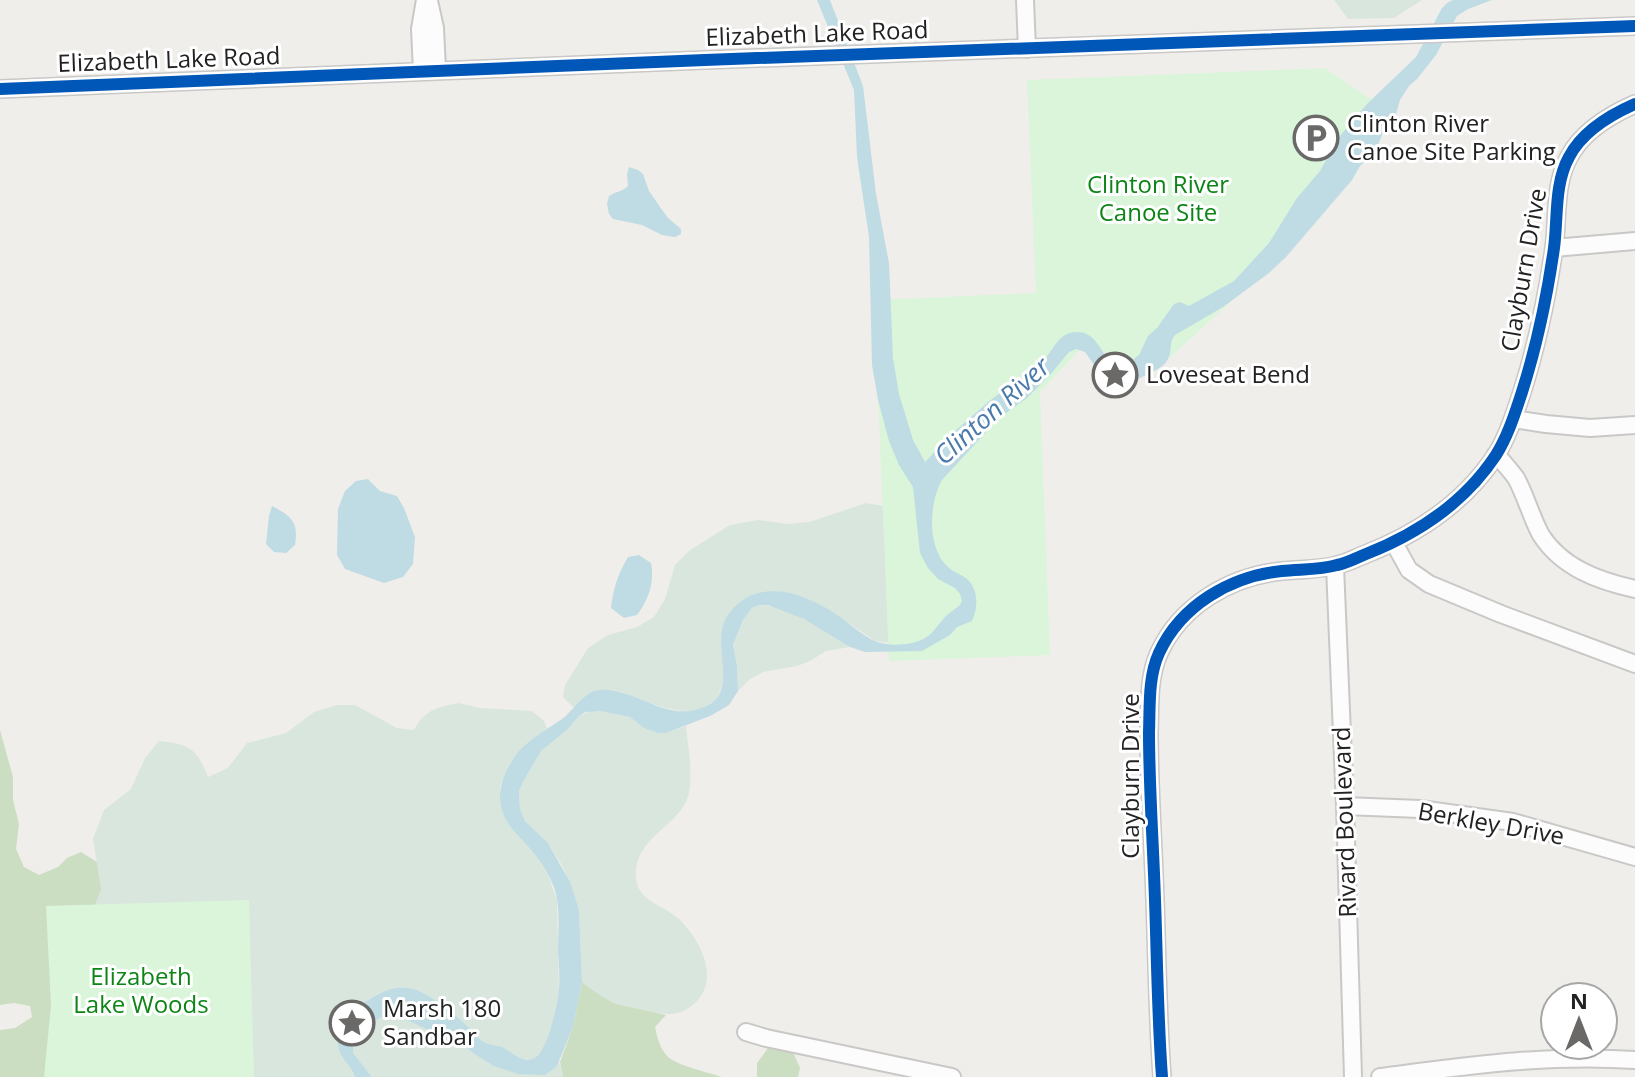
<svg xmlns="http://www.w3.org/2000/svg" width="1635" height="1077" font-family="'Open Sans',sans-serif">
	<rect width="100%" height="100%" fill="#f0eeeb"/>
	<path fill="#cbdec1" d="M0,730L13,777V800L19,824L16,849L24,867L39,875L58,867L67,858L81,852L97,862L102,889L84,933L67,1077H0V1030L15,1028L32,1017L30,1006L14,1003L0,1005Z
		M582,982L614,1003L666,1015L655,1027C657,1037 660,1049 668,1057C677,1065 709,1073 722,1077H563L560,1062L573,1027Z
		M768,1048L793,1052L800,1068L798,1077H757V1063Z"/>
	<path fill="#d9e6de" d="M1334,0H1422L1394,18L1348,19Z
		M866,503L906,510L901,644L875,641L831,611L808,599L786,593H760L723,627C719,648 729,673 719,694C704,728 646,702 624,693C615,689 602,690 593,692C585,694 580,702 574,708L563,697L565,685L588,648L608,635L637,627L654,617L665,599L675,565L690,550L730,525L758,520L787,524L809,522Z
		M759,605C786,605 827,632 850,647L826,651L810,661L797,666L763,672L750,679L738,691L737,666L733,645L743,620L752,608Z
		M459,703L480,708L532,711L544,721L547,729L513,759L500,786V803L505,817L535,853L548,875L557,900L559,992L553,1021L543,1050L536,1058L531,1060L518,1058L497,1045L485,1044L449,1011L424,994L407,987L399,988L382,992L372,997L346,1016L339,1030L342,1056L352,1067L355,1077H67L84,933L101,889L93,839L104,810L131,789L145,758L159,741C189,744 197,748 208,777L228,768L247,743L286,733L314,712L337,705H355L397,728L414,730C424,710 438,707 459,703Z
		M592,710L630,717L644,728L658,733H666L686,726C688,747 693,771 689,793C681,828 633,835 636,879C638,901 665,906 679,919C703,943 723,984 689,1008C676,1017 662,1014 648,1011C637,1008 623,1007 612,1002C601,997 591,989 582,982L579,911L574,895L563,867L548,843L525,821L520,809L519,791L523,782L541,751L567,730L579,716Z
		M400,1017L446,1031L473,1053L518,1074L557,1066L560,1062L563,1077H372L353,1053C353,1047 351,1040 354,1034C359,1019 386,1017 400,1017Z"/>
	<path fill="#daf5da" d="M1325,68L1375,102L1303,235L1150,376L1086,343L1040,392L1050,655L889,661L874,300L1036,293L1027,80Z
		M249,900L254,1077H44L51,1005L46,906Z"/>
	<path fill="#bfdbe3" d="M817,0H830L863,86L876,194L889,263L893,358L899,394L913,440L925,462C931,457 935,450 941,444C956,430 972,416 987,403C1005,388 1026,378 1042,362C1053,352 1058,331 1078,332C1102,333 1101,366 1124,367L1139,355L1148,336L1157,328L1174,304L1180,302L1189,306L1234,281L1269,243L1297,198L1320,171L1339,137L1367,104L1416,57L1442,8L1447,3L1453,0H1492L1468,9L1457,16L1436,55L1417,79L1409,86L1400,100L1396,114L1385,128L1378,145L1371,156L1360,166L1352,180L1286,257L1269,273L1223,307L1175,335C1168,343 1173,350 1168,359C1164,368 1151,372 1142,377C1103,398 1106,379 1085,352L1076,349L1069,352L1050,375L1027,398L999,418L942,480C929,503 927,545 946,565C952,572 961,574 967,579C979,590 978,608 972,621L957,627L950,635L922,651L865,652L850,647L804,619L768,605H759L752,608L743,620L733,645L737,666L738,691L729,705L710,716L666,733H658L644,728L630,717L599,711L585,712L579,716L567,730L541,751L523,782L519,791L520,809L525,821L548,843L570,882L579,910L582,982L573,1027L557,1066L545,1075L518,1074L494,1066L473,1053L446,1031L426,1029L403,1018L393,1017L381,1018L359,1026L353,1037V1053L372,1077H355C352,1065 340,1059 338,1046C336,1028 344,1015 359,1006C373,996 391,985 409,988C428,991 455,1015 469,1028C473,1032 477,1037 482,1041C489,1046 497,1044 504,1048C514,1054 524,1065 536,1057C547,1051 558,1003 559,990C560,978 559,965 558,953C558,932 561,907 554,887C549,875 541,861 532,851C523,839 508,828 503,813C496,795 502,777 512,761C522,743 545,731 562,719C573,711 582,695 594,691C627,682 662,721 699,709C738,698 717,658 722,630C725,612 742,597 758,593C788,586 819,602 843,619C852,626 862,634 872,640C887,647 912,646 925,638C934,633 939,623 946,616C950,612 956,609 960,605L962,601L960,594L955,588L938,579L928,568L920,553L913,487L899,465L889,441L878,400L872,365L869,237L857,157L854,90Z
		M629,167L638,170L643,174L649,191L660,207L668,218L681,229V234L675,237L662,235L642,225L613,219L609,214L607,204L609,196C616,191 622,192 628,186L627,174Z
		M368,479L380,491L397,496L404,508L415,537L413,564L403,577L384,583L345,569L337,555L338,509L345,491L356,481Z
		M272,506C291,516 299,522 295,545L286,553L274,552L266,544L269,516Z
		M639,555L651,563C655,581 648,601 637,615L624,618L611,608C613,589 618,574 628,557Z"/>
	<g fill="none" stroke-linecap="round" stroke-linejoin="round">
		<g stroke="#c9c8c7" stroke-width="20">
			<path id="minor" d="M1025,0L1027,49
				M429,1L435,28L437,70
				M422,71L420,29L425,0
				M0,89L705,60L1635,26
				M1554,248L1635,241
				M1513,419L1546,424L1590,428L1635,425
				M1496,454C1503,462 1510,470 1516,478C1526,496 1531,517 1541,535C1562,568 1599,581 1635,589
				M1394,543L1409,570L1429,584L1501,614L1635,664
				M1335,566L1345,806L1353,1077
				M1345,806L1420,809L1513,822L1635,857
				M746,1032L766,1038L952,1077
				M1162,1077C1157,1009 1157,941 1154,874C1152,826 1149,779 1149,732C1150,706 1148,677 1159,653C1181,605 1231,576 1282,571C1299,569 1320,570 1337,565C1347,563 1356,558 1366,554C1417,534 1465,502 1496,455C1508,436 1515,413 1522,392C1537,345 1547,297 1554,248C1558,219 1554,184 1569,157C1582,132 1610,115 1635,104
				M1380,1077C1466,1066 1547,1054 1635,1060"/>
		</g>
		<use href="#minor" stroke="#fdfcfc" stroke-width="16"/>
		<g stroke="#fff" stroke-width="17">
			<path id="cycleway" d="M0,89L705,60L1635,26
				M1162,1077C1157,1009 1157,941 1154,874C1152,826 1149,779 1149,732C1150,706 1148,677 1159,653C1181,605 1231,576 1282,571C1299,569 1320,570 1337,565C1347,563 1356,558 1366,554C1417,534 1465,502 1496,455C1508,436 1515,413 1522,392C1537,345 1547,297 1554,248C1558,219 1554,184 1569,157C1582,132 1610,115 1635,104"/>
		</g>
		<use href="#cycleway" stroke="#0057b8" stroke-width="12"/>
	</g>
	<defs>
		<g id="parking-ring" transform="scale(2.3)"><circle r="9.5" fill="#fff" stroke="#6a6968" stroke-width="1.5"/><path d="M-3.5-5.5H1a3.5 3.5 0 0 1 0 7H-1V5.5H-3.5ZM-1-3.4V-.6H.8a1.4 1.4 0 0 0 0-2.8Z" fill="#6a6968"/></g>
		<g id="sight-ring" transform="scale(2.3)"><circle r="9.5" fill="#fff" stroke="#6a6968" stroke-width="1.5"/><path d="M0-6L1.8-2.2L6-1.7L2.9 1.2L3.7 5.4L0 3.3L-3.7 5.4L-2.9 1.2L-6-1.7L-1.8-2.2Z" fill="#6a6968"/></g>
	</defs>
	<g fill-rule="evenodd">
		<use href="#parking-ring" x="1316" y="138"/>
		<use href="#sight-ring" x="1115" y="375"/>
		<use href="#sight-ring" x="352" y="1023"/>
	</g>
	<g text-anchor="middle" stroke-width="6" stroke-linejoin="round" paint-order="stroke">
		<g font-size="24" fill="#222" stroke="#fff">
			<text transform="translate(817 34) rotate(-2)" y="8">Elizabeth Lake Road</text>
			<text transform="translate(169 60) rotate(-2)" y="8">Elizabeth Lake Road</text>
			<text transform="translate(1524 270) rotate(-80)" y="8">Clayburn Drive</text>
			<text transform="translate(1131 776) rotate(-90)" y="8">Clayburn Drive</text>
			<text transform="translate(1345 822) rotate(-92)" y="8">Rivard Boulevard</text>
			<text transform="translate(1491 824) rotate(10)" y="8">Berkley Drive</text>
		</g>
		<g font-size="24" fill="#222" stroke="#fff" text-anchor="start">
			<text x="1347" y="132">Clinton River<tspan x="1347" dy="28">Canoe Site Parking</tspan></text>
			<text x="1146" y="383">Loveseat Bend</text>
			<text x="383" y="1017">Marsh 180<tspan x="383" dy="28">Sandbar</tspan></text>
		</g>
		<g font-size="24" fill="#0c8416" stroke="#fff">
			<text x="1158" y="193">Clinton River<tspan x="1158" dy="28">Canoe Site</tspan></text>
			<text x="141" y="985">Elizabeth<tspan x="141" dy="28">Lake Woods</tspan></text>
		</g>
		<g font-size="26" font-style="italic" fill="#4a7aab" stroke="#fff">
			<text transform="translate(992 411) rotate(-42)" y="9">Clinton River</text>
		</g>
	</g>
	<g transform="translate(1579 1021)"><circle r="38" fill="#ffffff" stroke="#a7a7a7" stroke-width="2"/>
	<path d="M0-6L14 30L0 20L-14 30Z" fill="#6a6968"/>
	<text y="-12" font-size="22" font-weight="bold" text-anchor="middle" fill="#222222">N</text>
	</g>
</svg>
